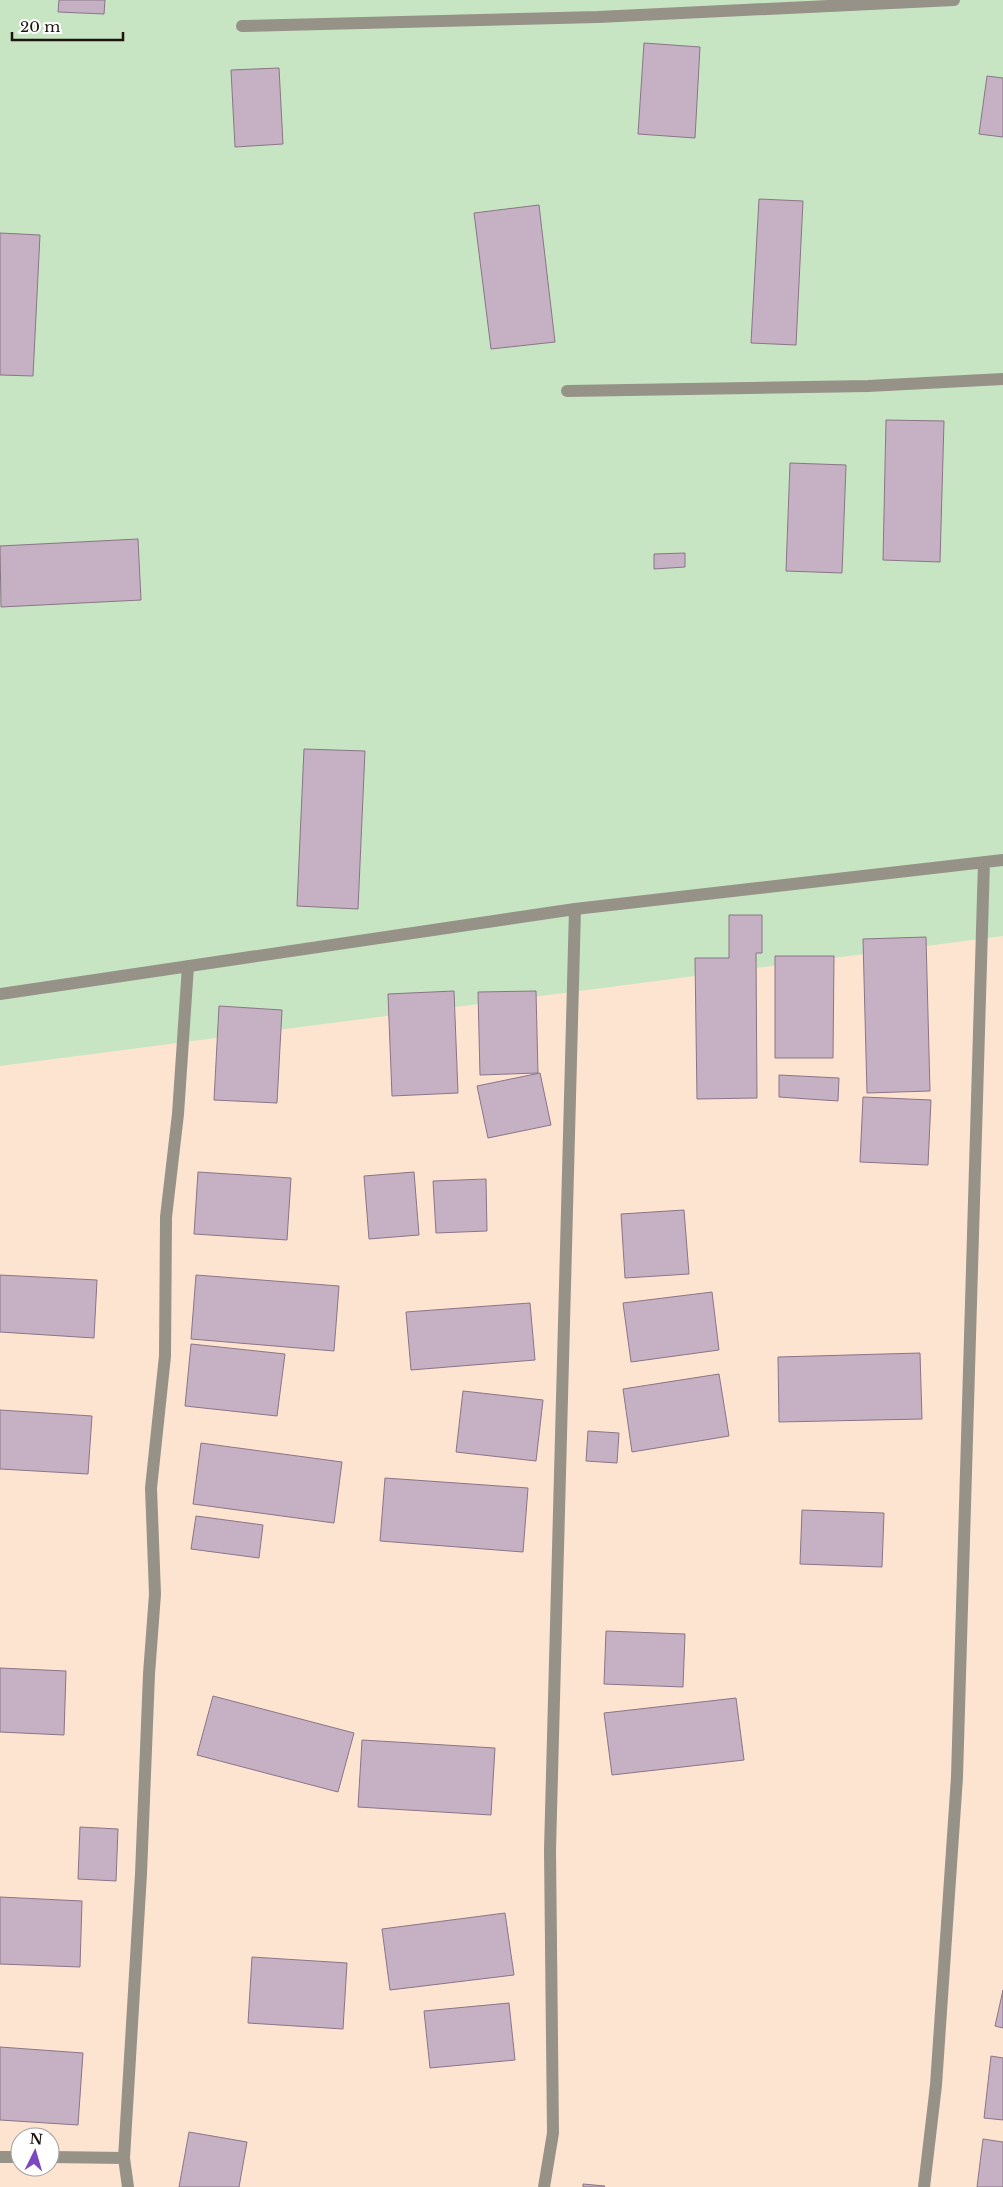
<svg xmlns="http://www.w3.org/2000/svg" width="1003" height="2187" font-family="'Libre Baskerville',serif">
	<rect width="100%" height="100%" fill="#fde4d1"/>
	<path fill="#c7e5c2" d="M0,0H1003V936L0,1066Z"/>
	<path fill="#c6b0c3" stroke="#8a7587" d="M59,0H105L104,14L58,12Z
		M644,43L700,47L695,138L638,134Z
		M279,68L283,144L235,147L231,70Z
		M987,76L1003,78V137L979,134Z
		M759,199L803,201L796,345L751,343Z
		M539,205L555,342L491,349L474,213Z
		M0,233L40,235L33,376L0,375Z
		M886,420L944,421L940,562L883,560Z
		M790,463L846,465L842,573L786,571Z
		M138,539L141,600L1,607L0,546Z
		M685,553V567L654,569V554Z
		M304,749L365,751L358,909L297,906Z
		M729,915H762V953H756L757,1098L697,1099L695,958H729Z
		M926,937L930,1091L867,1093L863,939Z
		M775,956H834L833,1058H775Z
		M454,991L458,1093L392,1096L388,994Z
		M536,991L538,1073L480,1075L478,992Z
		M219,1006L282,1010L277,1103L214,1100Z
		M540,1073L551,1125L488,1138L477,1086Z
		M779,1075L839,1078L838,1101L779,1097Z
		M863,1097L931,1100L928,1165L860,1162Z
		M198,1172L291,1178L287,1240L194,1234Z
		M414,1172L419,1235L369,1239L364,1176Z
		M486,1179L487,1231L436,1233L433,1181Z
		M684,1210L689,1274L625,1278L621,1214Z
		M0,1275L97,1280L94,1338L0,1332Z
		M196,1275L339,1286L334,1351L191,1339Z
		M712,1292L719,1350L631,1362L623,1303Z
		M530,1303L535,1360L411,1370L406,1312Z
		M191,1344L285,1354L277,1416L185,1406Z
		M920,1353L922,1419L779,1422L778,1357Z
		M719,1374L729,1436L632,1452L623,1389Z
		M463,1391L543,1400L536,1461L456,1452Z
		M0,1410L92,1416L88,1474L0,1469Z
		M588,1431L619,1433L617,1463L586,1461Z
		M201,1443L342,1462L334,1523L193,1504Z
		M385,1478L528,1488L523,1552L380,1541Z
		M802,1510L884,1513L882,1567L800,1564Z
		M196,1516L263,1525L259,1558L191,1549Z
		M606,1631L685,1634L683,1687L604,1684Z
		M0,1668L66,1671L64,1735L0,1732Z
		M213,1696L354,1733L338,1792L197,1755Z
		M736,1698L744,1760L612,1775L604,1713Z
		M362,1740L495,1748L491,1815L358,1807Z
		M80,1827L118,1829L116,1881L78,1879Z
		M0,1897L82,1901L80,1967L0,1964Z
		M505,1913L514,1975L390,1990L382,1929Z
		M252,1957L347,1963L343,2029L248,2023Z
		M1003,1990V2028L995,2026Z
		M509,2003L515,2060L430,2068L424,2011Z
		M0,2047L83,2053L78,2125L0,2120Z
		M991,2056L1003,2058V2120L984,2118Z
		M189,2132L247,2142L239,2187H179Z
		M983,2139L1003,2142V2187H977Z
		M583,2184L605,2186L604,2187H583Z"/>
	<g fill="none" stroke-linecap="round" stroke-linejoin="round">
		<path stroke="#969287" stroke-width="12" d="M242,26L598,17L954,0
			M567,391L868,386L1003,379
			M0,994L575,909L1003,860
			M0,2157H20
			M50,2157L124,2158
			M128,2187L124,2158L141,1874L149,1674L155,1594L151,1488L165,1356L166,1217L178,1114L188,966
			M544,2187L553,2133L550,1850L575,909
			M924,2187L936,2085L957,1777L984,862"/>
	</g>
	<g transform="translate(35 2152) rotate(5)"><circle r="24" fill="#ffffff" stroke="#a5a19f"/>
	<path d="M0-4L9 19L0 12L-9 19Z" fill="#7b48bf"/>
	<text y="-8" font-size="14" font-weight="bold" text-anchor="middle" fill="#1e150f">N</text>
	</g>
	<path d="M12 32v8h111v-8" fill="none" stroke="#1e150f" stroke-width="2.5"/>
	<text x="20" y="32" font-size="15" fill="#1e150f" stroke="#ffffff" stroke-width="4" paint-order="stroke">20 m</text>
</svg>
